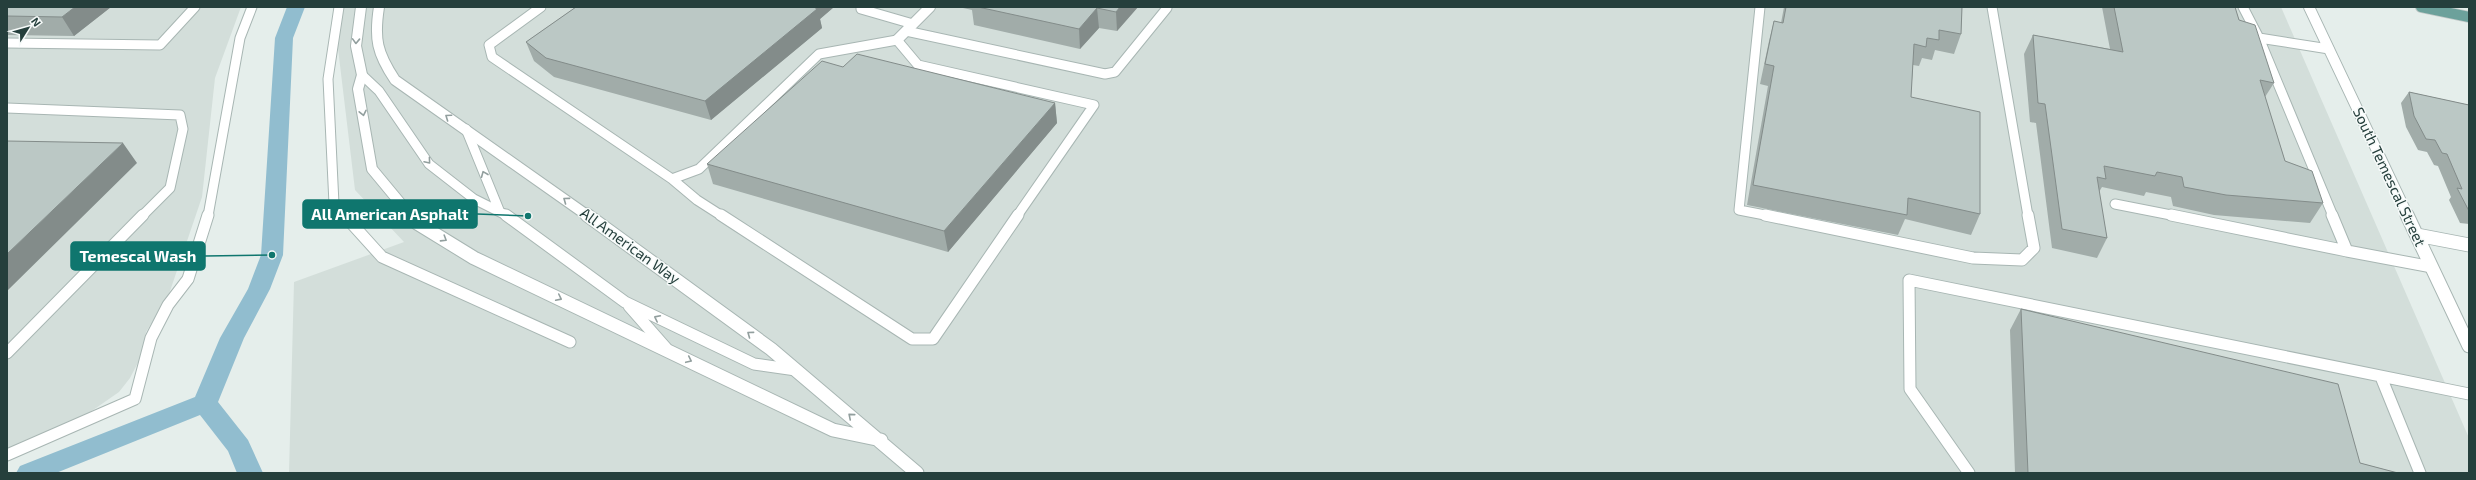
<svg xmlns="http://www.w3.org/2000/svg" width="2476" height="480" font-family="'Exo 2',sans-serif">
	<rect width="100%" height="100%" fill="#e5eeeb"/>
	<path fill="#d3deda" d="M7,7H241L215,78L202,197L169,294L146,332L143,353L130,378L119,392L73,424L7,450Z
		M333,7H2281L2469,438V473H289L294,282L404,242L355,190Z"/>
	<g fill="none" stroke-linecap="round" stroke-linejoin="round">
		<path fill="#91bdcf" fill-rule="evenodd" d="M287,7H305L293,38L283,255L270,289L244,338L218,402L248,440L263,473H237L228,451L200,415L56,473H16L20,466L195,397L220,338L248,289L261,255L275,38Z"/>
		<g stroke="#a8b6b3" stroke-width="11">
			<path id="lane-far1" d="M339,7L328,79L334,204L345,216
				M541,7L489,45L492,57L672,179
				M864,7L861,9L913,24
				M1760,7L1739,210L1770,216
				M1992,7L2028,216
				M2243,7L2259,38L2329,49
				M906,31L1105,74L1115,72L1167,8
				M2259,38L2333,216
				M7,43L160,45L195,7
				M362,75L379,91L429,164L474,199L508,216
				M7,108L180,115L183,129L170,188L142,216
				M466,129L499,210
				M672,179L697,200L722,216
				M672,179L699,169L819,54L897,40L918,65L1094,105L1017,216
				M2115,204L2176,216
				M208,216L240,38L252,7"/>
		</g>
		<g stroke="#a8b6b3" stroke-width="13">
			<path id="lane" d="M344,215L382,257L570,342
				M506,215L625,302L754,364L796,370
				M721,215L912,339H933L1018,215
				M1765,215L1973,258L2022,260L2034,248L2028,215
				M2171,215L2347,251
				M2332,215L2347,251L2432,267
				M629,306L666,348
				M7,353L143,215
				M2381,377L2420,473
				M7,455L135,399L151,338L168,305L188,279L208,215
				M1969,473L1910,389L1909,280L2469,394"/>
		</g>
		<g stroke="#a8b6b3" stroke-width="12">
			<path id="street-far1" d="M361,7L356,46L362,75L358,89L372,169L411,216
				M379,7C374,39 377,53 395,80L588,216
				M2309,7L2408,216
				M897,40L930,7"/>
		</g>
		<g stroke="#a8b6b3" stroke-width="15">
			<path id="street" d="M411,215L417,223L474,258L833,430L881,440
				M587,215L771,349L917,473
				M2407,215L2469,346
				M2417,235L2469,245"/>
		</g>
		<g stroke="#c2c9c8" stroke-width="12">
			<path id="primary" d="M2421,7L2469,17"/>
		</g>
		<use href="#lane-far1" stroke="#fff" stroke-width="9"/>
		<use href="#lane" stroke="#fff" stroke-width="11"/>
		<use href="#street-far1" stroke="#fff" stroke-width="10"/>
		<use href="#street" stroke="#fff" stroke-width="13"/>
		<use href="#primary" stroke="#6ca19b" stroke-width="10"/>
	</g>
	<path fill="#a1aca9" d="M7,7H111L74,36L7,35Z
		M576,7H834L820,19L822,28L711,120L554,77L534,61L526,42Z
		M962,7H1138L1117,31L1099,28L1080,49L974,25L972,10L963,8Z
		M1784,7H1962L1961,34L1954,54L1935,50L1932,60L1922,58L1919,66L1913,65L1911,97L1980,214L1971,235L1905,219L1898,235L1747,205L1768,86L1760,84L1769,41L1774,21L1781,23Z
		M2102,7H2235L2239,20L2274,83L2265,97L2285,161L2323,203L2310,223L2214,215L2173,206L2171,197L2146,192L2144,196L2102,187L2099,192L2107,238L2097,258L2052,248L2036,123L2030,122L2024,54L2033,35L2110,49Z
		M843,67L1055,103L1057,123L948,252L713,184L707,164Z
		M2409,92L2469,105V224L2460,223L2449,200L2451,197L2438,166L2434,165L2427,152L2418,150L2406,127L2401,103Z
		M2021,309L2360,463L2398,473H2015L2010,330Z"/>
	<path fill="#838c8a" d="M75,7H111L74,36L62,17Z
		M810,7H834L820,19L822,28L711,120L705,101Z
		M1120,7H1138L1117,31L1116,12Z
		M1097,8L1099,28L1080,49L1079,29Z
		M1055,103L1057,123L948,252L944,231Z
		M123,143L137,163L7,291V254Z"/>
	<path fill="#bbc8c5" stroke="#838c8a" d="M7,7H75L62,17L7,16Z
		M576,7H814L817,9L705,101L546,58L526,42Z
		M978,7H1120L1116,12L1097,8L1079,29Z
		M1786,7H1962L1961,34L1939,30V40L1927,38L1926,47L1914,44L1911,97L1980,112V214L1908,198L1907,215L1753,185L1774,66L1765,64L1774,21L1783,23Z
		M2114,7H2235L2239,20L2255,25L2274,83L2260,80L2285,161L2312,171L2323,203L2226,195L2184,187L2182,177L2157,172L2155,176L2104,166L2106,179L2097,177L2107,238L2062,229L2045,104L2038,103L2033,35L2123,52Z
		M857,54L1055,103L944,231L707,164L822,61L843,67Z
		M2409,92L2469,105V211L2457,188L2462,189L2447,154L2442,153L2435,140L2426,139L2414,116Z
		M7,141L123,143L7,254Z
		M2021,309L2338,384L2360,463L2398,473H2028Z"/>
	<defs><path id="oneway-chevron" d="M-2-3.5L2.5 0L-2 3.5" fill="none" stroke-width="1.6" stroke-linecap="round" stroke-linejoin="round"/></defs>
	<g stroke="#929f9e">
		<use href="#oneway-chevron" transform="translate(356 41) rotate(92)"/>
		<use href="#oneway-chevron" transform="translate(363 113) rotate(78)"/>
		<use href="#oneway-chevron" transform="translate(448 117) rotate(-145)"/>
		<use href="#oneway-chevron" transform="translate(428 161) rotate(50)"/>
		<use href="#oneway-chevron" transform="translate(484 174) rotate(-112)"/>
		<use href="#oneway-chevron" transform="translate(566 200) rotate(-144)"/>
		<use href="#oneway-chevron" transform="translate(444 239) rotate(32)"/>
		<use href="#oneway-chevron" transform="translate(559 298) rotate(26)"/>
		<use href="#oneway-chevron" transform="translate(657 318) rotate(-153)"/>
		<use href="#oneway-chevron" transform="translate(750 334) rotate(-144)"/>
		<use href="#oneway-chevron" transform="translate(689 360) rotate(25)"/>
		<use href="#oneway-chevron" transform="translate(851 416) rotate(-140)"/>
	</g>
	<g text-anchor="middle" stroke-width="3" stroke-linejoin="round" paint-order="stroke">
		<g font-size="15" fill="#253f3c" stroke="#f6faf9">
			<text transform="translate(2389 177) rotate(65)" y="5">South Temescal Street</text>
			<text transform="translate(630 246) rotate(36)" y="5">All American Way</text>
		</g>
	</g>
	<path fill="none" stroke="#0f766e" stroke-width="1.5" d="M528 216L477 214M272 255L205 256"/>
	<g fill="#0f766e" stroke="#f6faf9" stroke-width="1.5">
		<circle cx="528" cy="216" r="4"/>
		<circle cx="272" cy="255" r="4"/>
	</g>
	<g fill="#0f766e" stroke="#0f766e" stroke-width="1.5">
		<rect x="303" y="200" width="174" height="28" rx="4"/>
		<rect x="71" y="242" width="134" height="28" rx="4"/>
	</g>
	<g font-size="16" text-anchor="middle" font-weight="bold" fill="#fff">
		<text x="390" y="220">All American Asphalt</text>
		<text x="138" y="262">Temescal Wash</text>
	</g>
	<rect width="2476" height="480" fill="none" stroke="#253f3c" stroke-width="16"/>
	<g transform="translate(28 28) rotate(53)" stroke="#f6faf9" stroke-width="3" paint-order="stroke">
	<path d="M0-3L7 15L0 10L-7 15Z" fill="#253f3c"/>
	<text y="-6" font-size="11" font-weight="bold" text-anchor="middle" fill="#253f3c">N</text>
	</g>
</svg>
